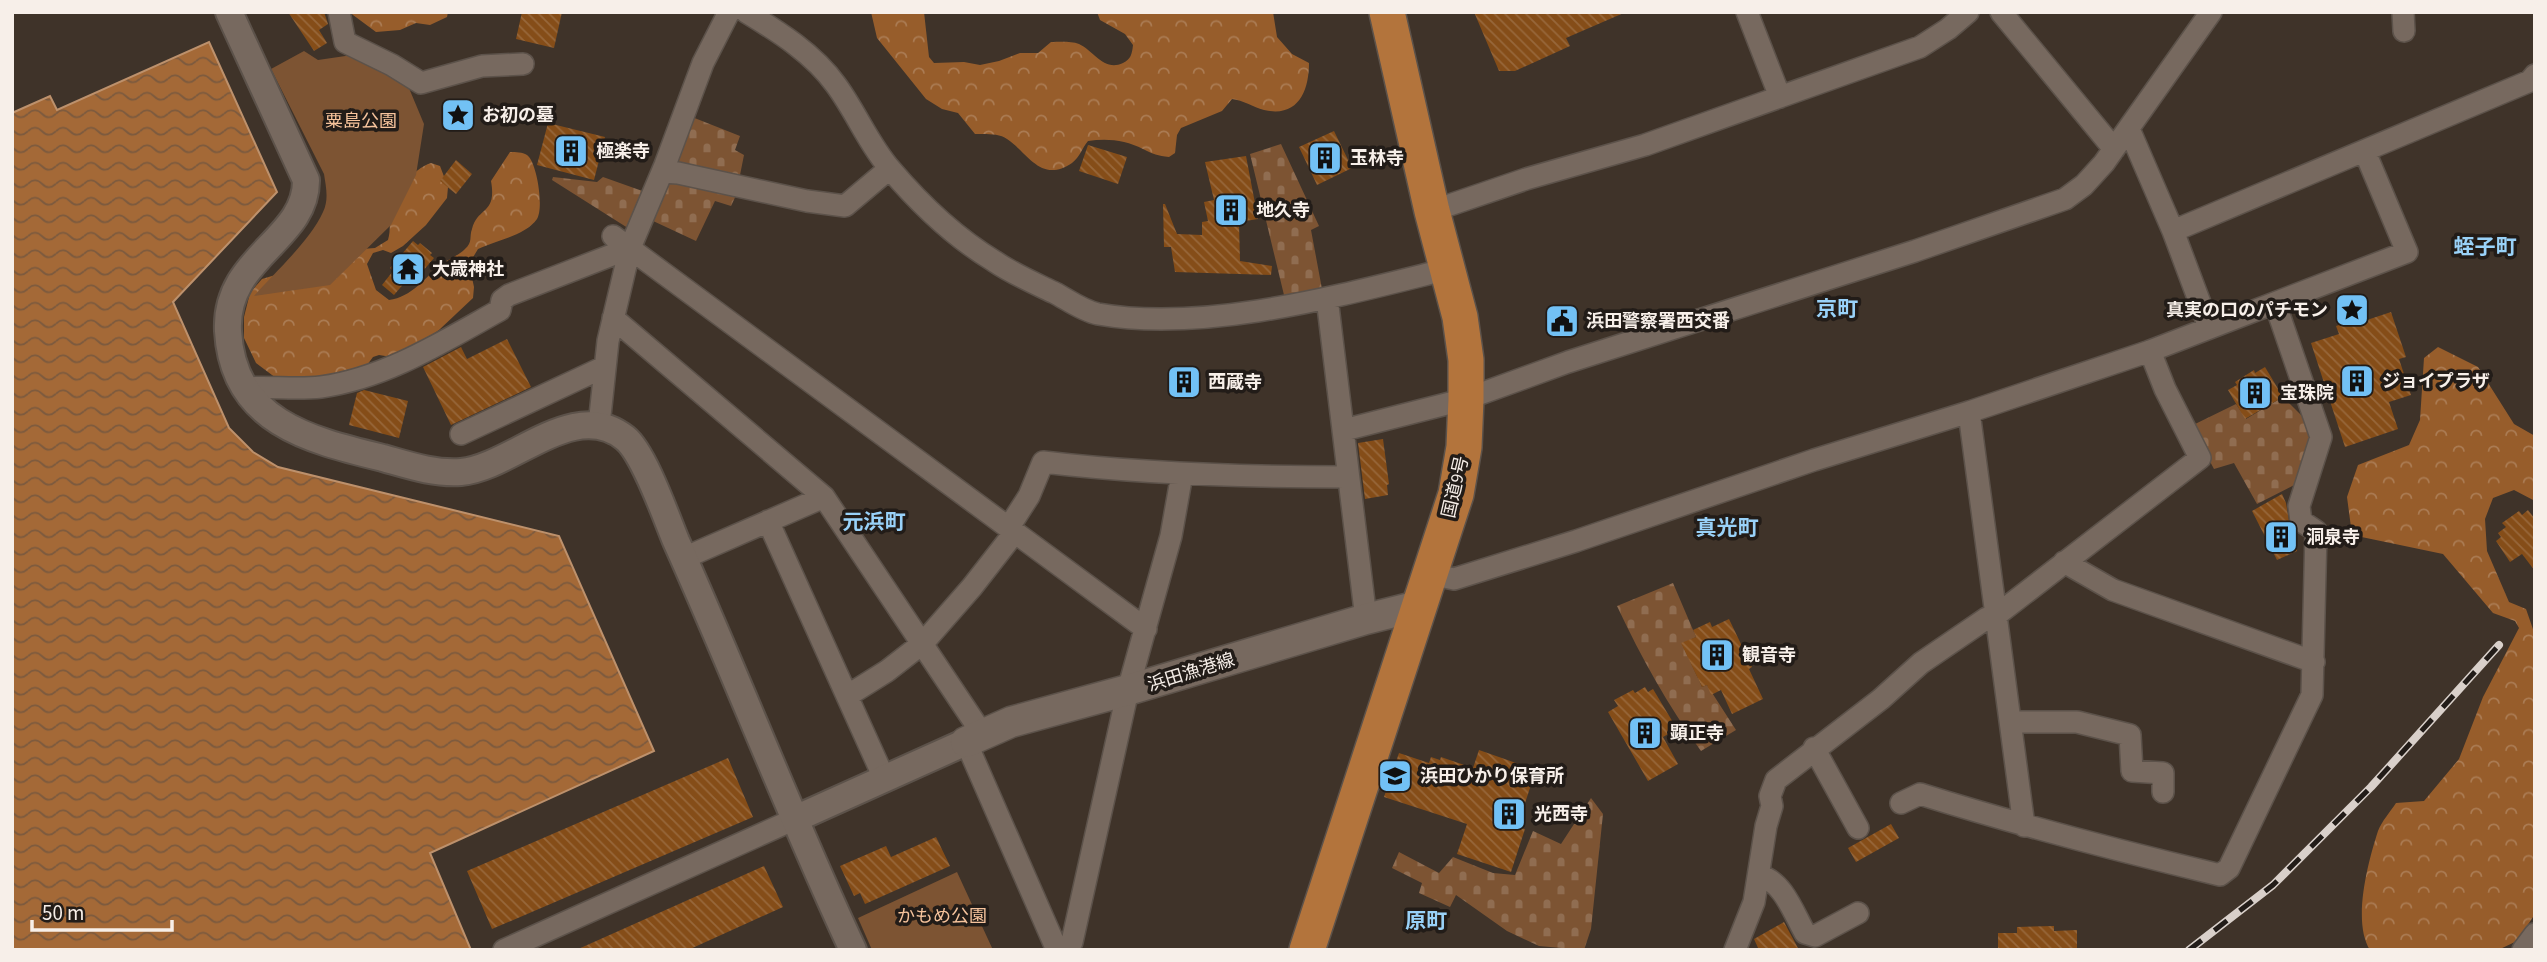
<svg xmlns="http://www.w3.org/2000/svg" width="2547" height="962" font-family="'Source Sans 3','Noto Sans JP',sans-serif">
	<defs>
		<pattern id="forest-crowns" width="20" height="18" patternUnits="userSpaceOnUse" patternTransform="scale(1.75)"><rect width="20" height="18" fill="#975d2b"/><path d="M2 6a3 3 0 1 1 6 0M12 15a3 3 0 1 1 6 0" fill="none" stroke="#ab7c54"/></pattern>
		<pattern id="cemetery-stones" width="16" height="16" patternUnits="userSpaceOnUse" patternTransform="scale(1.75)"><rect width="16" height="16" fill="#7d5433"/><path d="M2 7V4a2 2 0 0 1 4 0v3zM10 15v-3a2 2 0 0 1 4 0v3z" fill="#906d51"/></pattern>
		<pattern id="water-waves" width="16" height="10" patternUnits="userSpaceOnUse" patternTransform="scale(1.75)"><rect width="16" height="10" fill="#a46937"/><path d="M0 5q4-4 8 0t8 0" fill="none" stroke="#7c5a3e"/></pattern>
		<pattern id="building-back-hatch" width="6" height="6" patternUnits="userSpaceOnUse" patternTransform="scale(1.75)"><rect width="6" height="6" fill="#854d18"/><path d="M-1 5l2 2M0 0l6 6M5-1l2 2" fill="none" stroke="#97673a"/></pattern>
	</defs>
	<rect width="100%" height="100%" fill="#3f3329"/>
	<path fill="url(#forest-crowns)" d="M349,12H448L447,17L430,25L416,23L400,30L376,32Z
		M871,12H924L929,57L934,63L964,62L980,65L999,61L1020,53H1038L1051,42C1059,42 1071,41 1079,44C1094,51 1104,72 1123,63C1131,59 1132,54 1133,45L1125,34L1100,20L1097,12H1273L1277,37L1292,54L1309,63C1309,91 1298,118 1264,110C1253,107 1243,100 1232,99L1222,111L1181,128L1177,135L1175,153L1169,157C1158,156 1153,154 1143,149C1126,140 1107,138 1088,141C1082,148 1080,157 1072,163C1041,184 1028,153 1007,139C999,133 985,134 975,134L958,113L942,109L926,99L877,38Z
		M510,152C516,152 522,152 527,155C537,162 544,208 537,219C525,236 496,240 478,249L469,264L474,287L473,298L439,330L398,358L379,355L373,357L364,369L313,380L276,378L256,363L244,338V317L250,293L262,279L362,249L375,248L388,240C391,230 389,222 391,212C393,192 413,169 431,163L440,166L448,187L447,198L426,225L403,246L391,253L383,250L373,253L367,264L376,290L389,300C412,297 424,278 442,264C449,259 459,255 465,249C473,242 469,237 472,229C478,206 497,215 491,181Z
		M2438,347L2478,367L2514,424L2535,436V501L2514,490L2493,498L2485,519L2487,551L2509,602L2526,609L2535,635V914L2517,941L2498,950H2370C2352,922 2368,862 2378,831C2382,821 2390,812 2396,803L2424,801L2459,759L2483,697L2519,628L2515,621L2493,613L2443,554L2352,535L2347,497L2358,465L2409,445L2420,420L2424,358Z"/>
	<path fill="url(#cemetery-stones)" d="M692,117L740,136L735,150L744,155L739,180L673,166Z
		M1281,144L1319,226L1311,230L1322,289L1284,295L1250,154Z
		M553,177L597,182L603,177L648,193L631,230L552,180Z
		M669,177L739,189L731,206L715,201L696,241L651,220Z
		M2283,397L2306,420L2315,436L2302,481L2257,504L2234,463L2214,469L2191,426L2236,404L2246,419Z
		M1673,583L1696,637L1682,644L1702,687L1707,685L1736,730L1701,751C1667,704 1642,659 1617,606Z
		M1591,798L1603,814L1591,929L1584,950L1539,946L1507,931L1456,895L1450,907L1419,893L1422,883L1392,868L1399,852L1439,873L1453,857L1493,873L1515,875L1533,831L1561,844Z"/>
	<path fill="#7d5433" d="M304,51L318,60L359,54L406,81L424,124L416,175L391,225L330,285L254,296C275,272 310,241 323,212C329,200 326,187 324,174L271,69Z
		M957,872L993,950H872L858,918Z"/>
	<path fill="url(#water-waves)" stroke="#bd916c" stroke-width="2" d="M209,42L277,192L173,302L229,428L253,452L278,467L559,536L654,751L430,853L471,950H12V113L50,96L57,110Z"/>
	<path fill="url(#building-back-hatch)" d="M288,12H324L328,24L319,30L327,43L314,51Z
		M522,12H562L554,48L516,39Z
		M1474,12H1626L1566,38L1570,46L1515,71H1499Z
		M548,123L605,137L594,180L537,165Z
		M1334,131L1352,168L1317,185L1299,147Z
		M1088,145L1127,157L1118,184L1079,171Z
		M1246,156L1258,219L1239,222L1240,261L1272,266L1271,275L1175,272L1171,247H1164L1163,204H1165L1177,234L1202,235V222L1208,221L1204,202L1214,200L1205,162Z
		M456,160L472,174L456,194L440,181Z
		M413,241L418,245L420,243L432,253L430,255L434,258L411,285L406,281L394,295L382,285L393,271L390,268Z
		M2391,312L2406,357L2399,359L2411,395L2389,402L2398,429L2345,447L2311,343L2339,334L2336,326L2360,318L2361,322Z
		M507,339L531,387L451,425L423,367L461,347L467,359Z
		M2265,367L2283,397L2245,419L2228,390L2237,385L2235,382L2254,370L2255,373Z
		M1169,369L1199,370L1198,395L1169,394Z
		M364,390L408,401L399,438L349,425L357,393Z
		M1383,439L1389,484L1387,485L1388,495L1365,499L1358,443Z
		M2282,494L2286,503L2290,527L2297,534V551L2277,560L2252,511Z
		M2528,510L2535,519V571L2522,554L2510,562L2496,541L2501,537L2498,533L2506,527L2502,523L2519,511L2522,515Z
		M1729,619L1752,667L1749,669L1763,699L1732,714L1721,690L1711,695L1707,685L1702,687L1681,643L1696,637L1693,630L1710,622L1712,627Z
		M1645,687L1648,692L1653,689L1677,729L1663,737L1678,764L1648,781L1608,712L1618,706L1614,700L1633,690L1635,693Z
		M1479,750L1536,770L1517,827L1525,829L1511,872L1457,854L1467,824L1384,797L1399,753L1429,763L1431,757L1440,760L1441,757L1473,768Z
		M728,758L753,817L492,929L467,871Z
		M1891,824L1899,838L1856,862L1848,848Z
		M936,837L950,866L865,904L860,893L854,896L840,866L886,846L891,857Z
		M764,866L783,907L688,950H576Z
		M1784,922L1799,950H1759L1754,939Z
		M2054,926V931L2077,930V950H1998V933H2017V927Z"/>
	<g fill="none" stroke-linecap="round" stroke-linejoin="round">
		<g stroke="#5c524a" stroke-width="24">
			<path id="minor" d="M339,12L345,42L392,65L421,83L482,66L523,64
				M746,12C779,32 814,54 836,85C856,112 869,145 891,170C920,204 956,238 994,261C1013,274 1034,283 1055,293C1068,300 1083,311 1098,314C1206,333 1342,295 1448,269
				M1747,12L1780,97
				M2001,12L2114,149
				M2403,12L2404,31
				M2129,129L2173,231L2209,327
				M662,172L678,173L807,201L845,206L889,169
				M1432,211L1526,179L1645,145L1920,47L1948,29L1968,12
				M2173,231L2530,81L2535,75
				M613,236L1146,629
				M1327,298L1366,619
				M613,318L824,497L983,735
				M245,388C270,386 296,390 321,387C386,378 444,341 500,310L502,300L509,295L630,248
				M1969,412L2024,826
				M599,425L608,341L630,248L665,165L703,63L729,12
				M1344,430L1466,399L1568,362L1915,251L2065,199L2084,185L2104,163L2211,12
				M461,434L604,367
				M768,521L884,778
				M1009,527L1029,496L1043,462C1145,474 1246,477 1348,477
				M684,558L824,497
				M2064,562L2113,590L2314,662
				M1430,574L1454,579L1576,541L1814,460L1969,412L2150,351L2407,252L2365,152
				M847,696L887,671L923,643L972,587L1015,532
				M2011,722H2077L2130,735L2132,771L2163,773V792
				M966,742L1057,950
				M1814,748L1858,828
				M1901,803L1920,794C2019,825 2119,851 2220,875L2229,868L2312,695L2316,531L2301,521L2299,506L2321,437L2275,303
				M1760,876C1783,881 1794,914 1805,933L1815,936L1858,913
				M504,950L795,819
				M1067,950L1072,942L1128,690L1171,536L1182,474
				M1735,950L1754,902L1766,826L1772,806L1770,796L1776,780L1881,699L1921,663L1987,618L1998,614L2200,458L2165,389L2150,351
				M2523,950L2535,934"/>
		</g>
		<g stroke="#5c524a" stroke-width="30">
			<path id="tertiary" d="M229,12L306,180C307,240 224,257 228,331C233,422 309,440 383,458C408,465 434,474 461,472C513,467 574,397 625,438C644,453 666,517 676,541C737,677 790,815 853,950
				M795,819L966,742"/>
		</g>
		<g stroke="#5c524a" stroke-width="33">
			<path id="secondary" d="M966,742L1011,722L1128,690L1366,619L1418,606"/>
		</g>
		<g stroke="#5c524a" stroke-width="38">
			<path id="trunk" d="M1307,950L1456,494L1464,447L1466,399V360L1460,317L1432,211L1387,12"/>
		</g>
		<use href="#minor" stroke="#77695f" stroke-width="21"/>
		<use href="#tertiary" stroke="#77695f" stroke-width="26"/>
		<use href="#secondary" stroke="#77695f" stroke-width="30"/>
		<use href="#trunk" stroke="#b3743c" stroke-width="35"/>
		<g stroke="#d9d0ca" stroke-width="8">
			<path id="rail" d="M2189,950L2273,885L2371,787L2499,645"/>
		</g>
		<use href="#rail" stroke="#221c18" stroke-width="5" stroke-dasharray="16" stroke-linecap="butt"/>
	</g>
	<defs>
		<g id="sight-square" transform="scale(1.75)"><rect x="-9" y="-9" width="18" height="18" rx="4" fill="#72c1f5" stroke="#221c18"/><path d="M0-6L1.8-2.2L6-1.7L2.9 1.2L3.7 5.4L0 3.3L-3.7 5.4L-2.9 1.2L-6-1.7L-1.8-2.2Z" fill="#111"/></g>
		<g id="building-square" transform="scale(1.75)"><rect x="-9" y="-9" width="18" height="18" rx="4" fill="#72c1f5" stroke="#221c18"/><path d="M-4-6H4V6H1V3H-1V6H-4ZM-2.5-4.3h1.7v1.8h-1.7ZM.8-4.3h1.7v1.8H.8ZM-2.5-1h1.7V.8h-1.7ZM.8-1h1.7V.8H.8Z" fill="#111"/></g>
		<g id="temple-square" transform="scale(1.75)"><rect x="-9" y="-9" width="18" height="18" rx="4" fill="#72c1f5" stroke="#221c18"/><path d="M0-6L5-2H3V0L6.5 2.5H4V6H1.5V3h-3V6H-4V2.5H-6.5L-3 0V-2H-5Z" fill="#111"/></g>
		<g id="civic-square" transform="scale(1.75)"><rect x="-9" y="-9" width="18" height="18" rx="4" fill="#72c1f5" stroke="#221c18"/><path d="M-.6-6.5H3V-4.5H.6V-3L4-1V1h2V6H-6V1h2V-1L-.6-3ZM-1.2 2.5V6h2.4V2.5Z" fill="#111"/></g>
		<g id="school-square" transform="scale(1.75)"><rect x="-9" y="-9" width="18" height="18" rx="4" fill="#72c1f5" stroke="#221c18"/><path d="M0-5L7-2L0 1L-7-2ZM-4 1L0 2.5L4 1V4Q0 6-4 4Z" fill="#111"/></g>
	</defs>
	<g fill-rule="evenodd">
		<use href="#sight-square" x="458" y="115"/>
		<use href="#building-square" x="571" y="151"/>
		<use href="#building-square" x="1325" y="158"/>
		<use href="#building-square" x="1231" y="210"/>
		<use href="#temple-square" x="408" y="269"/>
		<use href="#sight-square" x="2352" y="310"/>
		<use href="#civic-square" x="1562" y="321"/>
		<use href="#building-square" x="2357" y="381"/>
		<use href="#building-square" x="1184" y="382"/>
		<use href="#building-square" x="2255" y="393"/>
		<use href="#building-square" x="2281" y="537"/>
		<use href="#building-square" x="1717" y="655"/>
		<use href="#building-square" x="1645" y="733"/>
		<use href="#school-square" x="1395" y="776"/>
		<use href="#building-square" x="1509" y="814"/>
	</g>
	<g text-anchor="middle" stroke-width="7" stroke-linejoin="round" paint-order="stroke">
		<g font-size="18" font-weight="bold" fill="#f7efe9" stroke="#221c18" text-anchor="start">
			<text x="482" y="121">お初の墓</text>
			<text x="596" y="157">極楽寺</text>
			<text x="1350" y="164">玉林寺</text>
			<text x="1256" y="216">地久寺</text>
			<text x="432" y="275">大歳神社</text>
			<text x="2328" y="316" text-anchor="end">真実の口のパチモン</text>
			<text x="1586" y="327">浜田警察署西交番</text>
			<text x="2382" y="387">ジョイプラザ</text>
			<text x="1208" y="388">西蔵寺</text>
			<text x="2280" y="399">宝珠院</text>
			<text x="2306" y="543">洞泉寺</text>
			<text x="1742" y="661">観音寺</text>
			<text x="1670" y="739">顕正寺</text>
			<text x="1420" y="782">浜田ひかり保育所</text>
			<text x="1534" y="820">光西寺</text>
		</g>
		<g font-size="18" fill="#f6c39c" stroke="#221c18">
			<text x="361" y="127">粟島公園</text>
			<text x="942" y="922">かもめ公園</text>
		</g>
		<g font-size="18" fill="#f7efe9" stroke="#221c18">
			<text transform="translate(1455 487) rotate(-77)" y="6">国道9号</text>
			<text transform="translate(1191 672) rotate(-17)" y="6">浜田漁港線</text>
		</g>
		<g font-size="21" font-weight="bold" fill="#99d2f9" stroke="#221c18">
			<text x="2485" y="254">蛭子町</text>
			<text x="1837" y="316">京町</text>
			<text x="874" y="529">元浜町</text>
			<text x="1727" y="535">真光町</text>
			<text x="1426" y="928">原町</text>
		</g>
	</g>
	<rect width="2547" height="962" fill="none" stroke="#f7efe9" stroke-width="28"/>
	<path d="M32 920v10h140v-10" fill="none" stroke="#f7efe9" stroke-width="3.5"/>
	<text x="42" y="920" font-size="21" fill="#f7efe9" stroke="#221c18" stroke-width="5" paint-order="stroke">50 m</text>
</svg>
